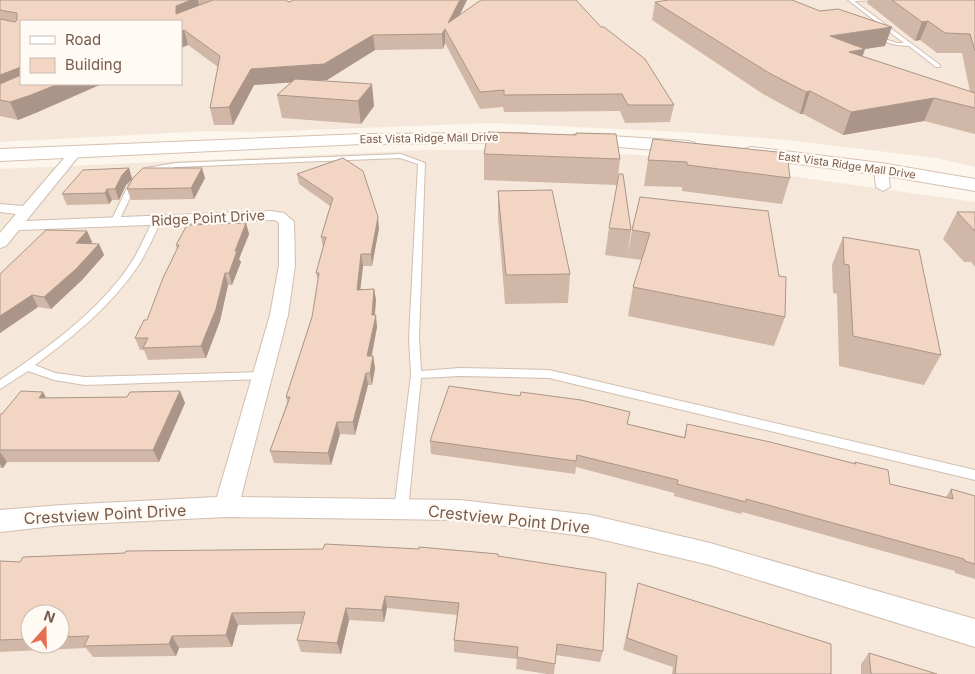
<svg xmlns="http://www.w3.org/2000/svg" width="975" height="674" font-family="Inter,sans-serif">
	<rect width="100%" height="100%" fill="#fdf6ec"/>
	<path fill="#f5e8da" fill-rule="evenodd" d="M0,0H975V167L936,158L787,140L683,132L493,123L256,132L207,131L0,142ZM21,21H181V84H21Z
		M428,150H529L640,155L975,202V674H0V169ZM30,614H60V644H30Z"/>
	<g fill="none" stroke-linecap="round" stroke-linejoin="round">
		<g stroke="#d1beb0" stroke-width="2">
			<path id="service" d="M848,0H883L854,1L940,65V67H936L909,46L896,45L873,38L875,36L897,43H904Z
				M401,154L425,163L419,338L421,371L460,368L549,370L975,470V480L549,378L460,376L421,378L408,510L406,514L401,515L396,514L394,510L411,375L409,338L418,164L400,158L176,167L146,174L142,172L146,168L176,163Z
				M133,180L140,182L135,187L118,223L117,225H111L110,223L128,186Z
				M154,219H157L161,221C154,236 147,252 138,266C112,305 73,337 35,365L55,373L85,377L263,372L267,373L268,376L267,379L85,385L54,380L28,371L0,389V380C46,349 97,313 129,266C139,252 145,235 154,219Z"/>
		</g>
		<g stroke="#d1beb0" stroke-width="2">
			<path id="minor" d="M76,148L82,152L26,221L271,211L284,213L294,222L295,265L288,315L241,497L460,500L591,515L710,543L975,619V647L710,565L591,537L460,520L226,517L62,525L0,532V510L62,505L217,497L270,315L279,265V223L275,220L19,230L6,246L0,248V233L16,214L0,212V204L23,206L72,149Z
				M881,165L888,169L890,187L883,191L876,187L874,169Z"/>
		</g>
		<g stroke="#d6c0b0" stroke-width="2">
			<path id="secondary" d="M524,133L530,134L533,138L530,142L362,144L0,161V149L362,134Z
				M579,134L689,141L695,143L698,147L695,151L689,153L573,143L570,139L573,135Z
				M751,147L881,163L975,179V191L881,175L744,157L742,153L744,149Z"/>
		</g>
		<use href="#service" fill="#fff" fill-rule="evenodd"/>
		<use href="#minor" fill="#fff" fill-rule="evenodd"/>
		<use href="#secondary" fill="#fff" fill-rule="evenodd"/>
	</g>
	<path fill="#d1b7a8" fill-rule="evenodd" d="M0,0H285L289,2L467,0L460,15L601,27L674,105L670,122L625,123L620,111L504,112L503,107L480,109L445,43L443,49L375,50L327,80L315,81L374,106L361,124L282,118L277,95L291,82L254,85L233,125H214L210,108L218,67L188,45L21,21V84L38,112L18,120L0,116Z
		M868,0H975V134L924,121L843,135L803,114H800L763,94L652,20L655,2L885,46L865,49L862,56L970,92L962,53H937L920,40L915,41L867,3Z
		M653,139L790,178L782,204L682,191V187L644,186L648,160Z
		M484,154L620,159L617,185L484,180Z
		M129,168L132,178H205L194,199L131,200L127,189L132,180L126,185L119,200H112L109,204L67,205L62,194Z
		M297,174L379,228L372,266H363L360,289H374L376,300L375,315L377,327L372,356H373L375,368L372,385H368L355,435L340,434L331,465L274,463L270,451L287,403L286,397L312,317L318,281L316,273L323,247L321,237L330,206L299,184Z
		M498,191L570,274L568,303L505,304L498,218Z
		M640,197L779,276L785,317L774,346L628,316L633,287L642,260L627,258L632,230Z
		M957,212H975V267L971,262H964L943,239Z
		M246,223L249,234L239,259L241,262L232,285H228L220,321L206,358L148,360L144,350H140L135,338L147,320L177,250L176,245Z
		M609,228L631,230L627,258L605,255Z
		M87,231L92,242L91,244H99L104,255L82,280L51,309L38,307L0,333V274Z
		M843,237L941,355L924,385L839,366L837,294L833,293L832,265Z
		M180,391L185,403L159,462H7L3,468H0V414H2L46,398L127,397Z
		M630,412L627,424L684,437L687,424L854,464L855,462L890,484L946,497L951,489L975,496V579L955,573V571L742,512L741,514L674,496V493L576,467L575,474L431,454L430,441Z
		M498,556L603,651L600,662L556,655L554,674H547L516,669L517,659L454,652V640L457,615L387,608L384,622L349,620L341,654L301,652L297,640L302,624L238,625L232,647L179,648L176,656L93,657L86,648L0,652V561L20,562ZM30,614H60V644H30Z
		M638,583L831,674H672L673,667L623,650Z
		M869,653L937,674H861V664Z"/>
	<path fill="#aa9588" d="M191,0H198L200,11L176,14V6Z
		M460,0H467L449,36L448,23Z
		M928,21L920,40L915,41L922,22Z
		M892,27L885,46L865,49L858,70L830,36Z
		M445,29V43L443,49L442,34Z
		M184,30L188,45L181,48V31Z
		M373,35L375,50L327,80L254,85L233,125L229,107L251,69Z
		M21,67V84L0,94V75Z
		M58,84H102L38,112L18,120L10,102Z
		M372,84L374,106L361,124L358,101Z
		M810,91L803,114H800L806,92Z
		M934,98L924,121L843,135L851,112Z
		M129,168L132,179L126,185L119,200L115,189L122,175Z
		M202,168L205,178L194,199L191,188Z
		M107,189L112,200L109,204L105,193Z
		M378,217L379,228L372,266L371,254Z
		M246,223L249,234L239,259L241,262L232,285L229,273L235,251Z
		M87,231L92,242L81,255L76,243Z
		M99,244L104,255L82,280L51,309L44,297Z
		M361,254L363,266L359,301L357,290Z
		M225,273L228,285L220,321L206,358L201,346Z
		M374,289L376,300L374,321L376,315L377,327L369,368L367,356L372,315Z
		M32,295L38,307L0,333V316Z
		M373,356L375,368L372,385L370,373Z
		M366,373L368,385L355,435L353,422Z
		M180,391L185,403L159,462L153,450Z
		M43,392L50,405L39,398Z
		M337,422L340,434L331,465L328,453Z
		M0,452L7,462L3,468L0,464Z
		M385,596L387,608L384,622L382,610Z
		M346,608L349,620L341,654L337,643Z
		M232,613L238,625L232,647L226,635Z
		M172,636L179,648L176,656L169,644Z"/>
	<path fill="#f3d5c3" stroke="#aa9588" d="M0,0H191L176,6V14L213,0H285L289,2L294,0H460L448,23L481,0H576L601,27H604L645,59L674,105H628L622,94L504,95V90L480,92L445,29L442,34L373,35L324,64L251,69L229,107L210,108L220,56L184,30L181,31V21H21V67L0,75V19L15,22L17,20V13L0,10Z
		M669,0H792L820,11L838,9L892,27L830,36L865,49L849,52L975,93V108L934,98L851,112L810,91L806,92L769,73L655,2Z
		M892,0H975V51L970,34L945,33L928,21L922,22Z
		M21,75V84H58L31,95L10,102L0,100V84Z
		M295,79L372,84L358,101L277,95Z
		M488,132L576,135V133L616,134L620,159L484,154Z
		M653,139L787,153L790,178L687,165V162L648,160Z
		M343,158L363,171L378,217L371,254H361L357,290L374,289L372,315H376L367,356H373L370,373H366L353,422H337L328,453L270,451L290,397H286L312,317L319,273H316L326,237H321L333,198L297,174Z
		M129,168L122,175L115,189H107L105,193L62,194L83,170Z
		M143,168H202L191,188L127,189L133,178Z
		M619,174H623L631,230L609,228Z
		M552,190L570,274L506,275L498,191Z
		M640,197L768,211L779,276L786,277L785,317L633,287L650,233L632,230Z
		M957,212H975V231Z
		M246,223L235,251H237L229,273H225L216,309L201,346L143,348L148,338H135L144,320H147L163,278L179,245H176L187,225Z
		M46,230L87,231L76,243L99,244L76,269L44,297L32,295L0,316V274Z
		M843,237L919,250L941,355L853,336L849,265L844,264Z
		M449,386L520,396L521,392L581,400L630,412L627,424L685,438L687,424L770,442L856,464L855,462L888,470L890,484L953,499L951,489L975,496V564L965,561L964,559L746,499V502L677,484L678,480L577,455L576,461L430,441Z
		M21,391L43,392L39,398L127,397L130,392L180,391L153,450H0V414H2Z
		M325,544L419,549V547L498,554V556L606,573L603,651L557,644L555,664L517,657L518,647L454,640L459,603L385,596L382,610L346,608L337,643L297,640L305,612L232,613L226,635L172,636L169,644L84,646L89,636L60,637V614H30V639L0,640V561L20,562L23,557L125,553L126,551L323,549Z
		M638,583L831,644V674H675L677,656L627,638Z
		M869,653L937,674H871Z"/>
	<g text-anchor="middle" stroke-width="4.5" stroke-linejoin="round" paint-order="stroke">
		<g font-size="11" fill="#7a5c4d" stroke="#fffaf3">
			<text transform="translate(429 138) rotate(-1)" y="4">East Vista Ridge Mall Drive</text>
			<text transform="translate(847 165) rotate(8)" y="4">East Vista Ridge Mall Drive</text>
		</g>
		<g font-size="14" fill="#7a5c4d" stroke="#fffaf3">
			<text transform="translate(208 218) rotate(-3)" y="5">Ridge Point Drive</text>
		</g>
		<g font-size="16" fill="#7a5c4d" stroke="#fffaf3">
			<text transform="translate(105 514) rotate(-3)" y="6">Crestview Point Drive</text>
			<text transform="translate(509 519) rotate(6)" y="6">Crestview Point Drive</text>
		</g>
	</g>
	<rect x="20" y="20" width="162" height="65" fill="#fffaf3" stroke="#cabbb1"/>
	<rect x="30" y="36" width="25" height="8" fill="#ffffff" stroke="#cabbb1"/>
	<text x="65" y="45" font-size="15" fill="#7a5c4d">Road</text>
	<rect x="30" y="58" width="25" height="15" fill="#f3d5c3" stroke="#cabbb1"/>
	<text x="65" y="70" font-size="15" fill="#7a5c4d">Building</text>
	<g transform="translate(45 629) rotate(20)"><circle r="24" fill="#fffaf3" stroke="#cabbb1"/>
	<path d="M0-4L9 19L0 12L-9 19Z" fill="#e76f51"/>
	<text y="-8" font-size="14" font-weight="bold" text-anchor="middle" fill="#7a5c4d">N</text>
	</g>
</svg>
